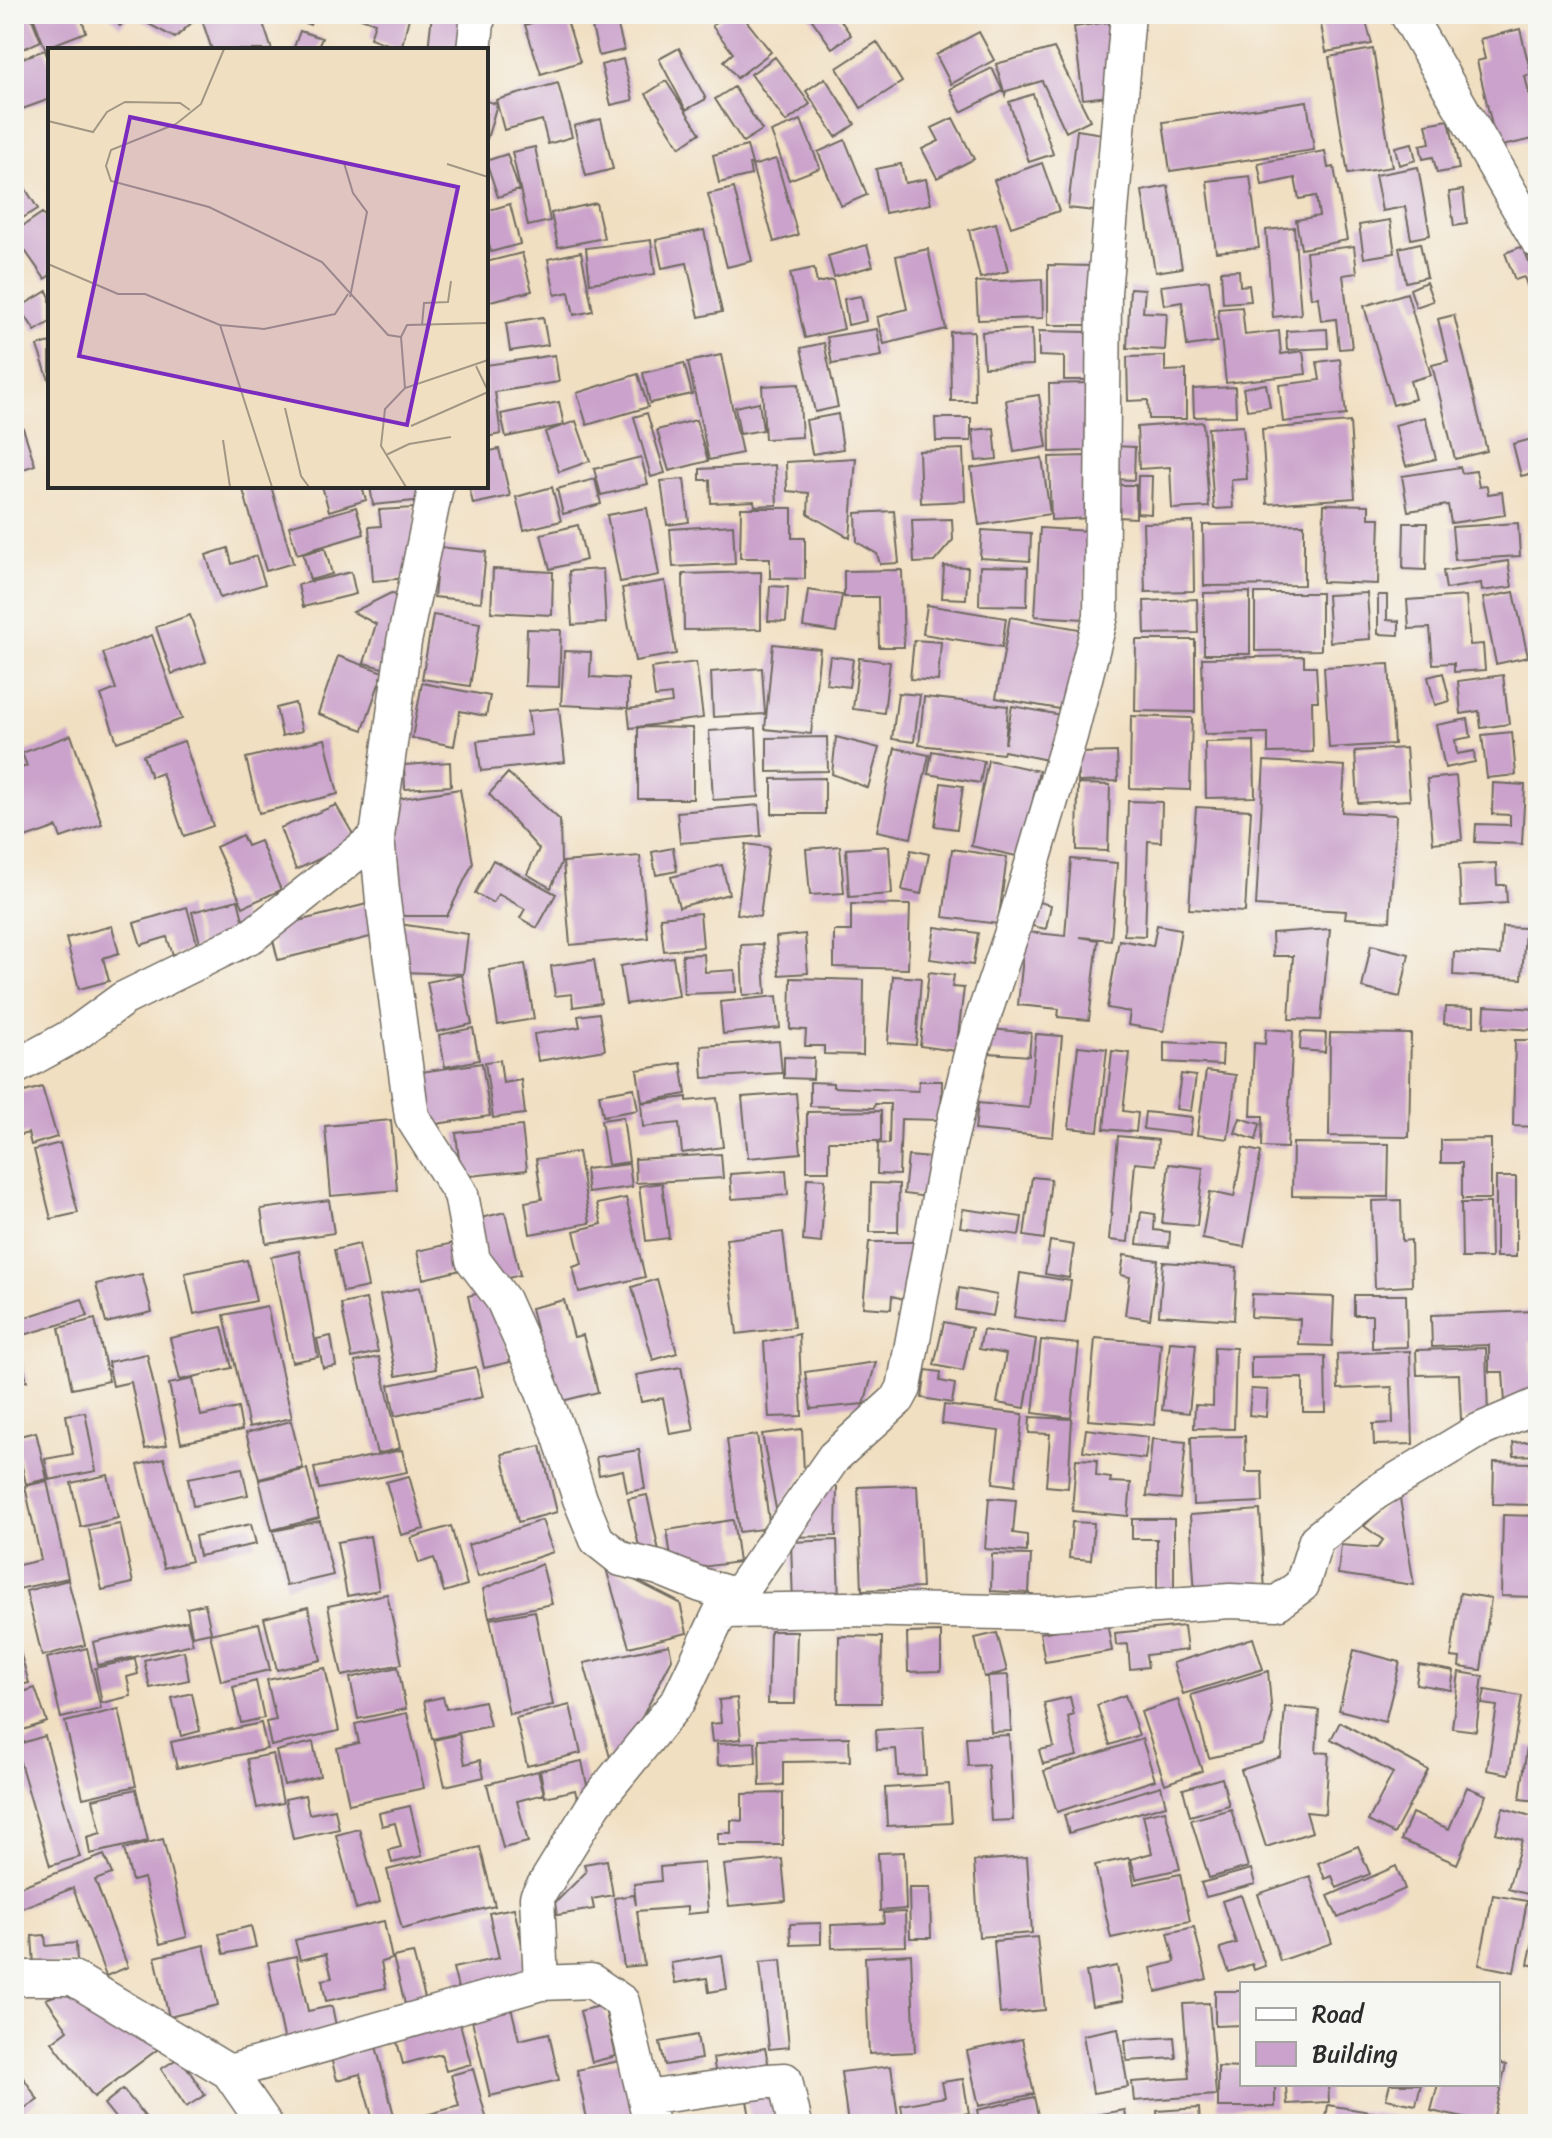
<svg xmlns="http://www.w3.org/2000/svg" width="1552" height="2138" font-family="Sriracha,sans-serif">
	<rect width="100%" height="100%" fill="#f6f6f2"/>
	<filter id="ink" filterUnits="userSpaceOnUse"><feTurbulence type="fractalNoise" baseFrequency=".0125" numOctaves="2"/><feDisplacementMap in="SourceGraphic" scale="16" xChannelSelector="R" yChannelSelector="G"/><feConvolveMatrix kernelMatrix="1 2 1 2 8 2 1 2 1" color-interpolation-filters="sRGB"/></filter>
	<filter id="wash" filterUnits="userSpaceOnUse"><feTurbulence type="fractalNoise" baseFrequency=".006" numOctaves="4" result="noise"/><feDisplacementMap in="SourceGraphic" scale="32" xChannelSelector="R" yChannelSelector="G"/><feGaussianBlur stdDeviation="1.8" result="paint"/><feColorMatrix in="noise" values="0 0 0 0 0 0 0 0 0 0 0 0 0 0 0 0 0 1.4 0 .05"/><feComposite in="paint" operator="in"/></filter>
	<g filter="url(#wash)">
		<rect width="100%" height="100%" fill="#f1dfc1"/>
		<g id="blocks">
			<path fill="#caa2cb" d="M14,14H30L41,41L14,53Z
				M32,14H80L86,32L45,48Z
				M108,14H132L120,26Z
				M145,14H196L199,16L175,38L141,20Z
				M220,14H260L272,50H212L202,20Z
				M282,14H314L310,25Z
				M359,14H410L401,49L370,38L375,23L358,17Z
				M432,14H466L462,50H428Z
				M559,14H565L580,62L541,74L525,25Z
				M612,14H615L624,50L599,56L590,19Z
				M727,14H741L771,52L737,78L724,61L733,53L712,26Z
				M808,14H836L851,35L832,48Z
				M1071,14H1105V15L1073,22Z
				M1319,14H1364L1372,44L1326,52Z
				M1109,22L1117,95L1083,99L1074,27Z
				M1520,29L1531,74L1525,76L1532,107L1538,106V138L1497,147L1477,61L1485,59L1480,39Z
				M300,31L322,38L317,50H293Z
				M979,32L994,60L951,84L936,55Z
				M877,42L902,82L861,108L837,68Z
				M679,48L706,99L686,110L659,59Z
				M1054,48L1090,120L1066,132L1042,81L1006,91L1005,95L996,64Z
				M1373,49L1392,167L1348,174L1329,57Z
				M45,50L50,65V99L14,112V61Z
				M775,57L810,104L786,122L751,74Z
				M623,59L633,100L611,105L601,65Z
				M992,68L1003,91L961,112L950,89Z
				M825,78L855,124L836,137L806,91Z
				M666,81L700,133L680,147L646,94Z
				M558,83L572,137L548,144L542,120L504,130L496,100Z
				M734,87L762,130L743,142L715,99Z
				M1033,94L1053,154L1029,162L1009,102Z
				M486,101L497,104L487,139H486Z
				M1307,101L1314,150L1170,171L1163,122Z
				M953,118L974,159L937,178L922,149L939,141L932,128Z
				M601,119L613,169L586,176L574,126Z
				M801,120L820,168L789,180L771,132Z
				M1449,120L1459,169L1437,173L1433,157L1423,159L1420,145L1430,143L1426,124Z
				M1077,130L1103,134L1094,211L1068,208Z
				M845,140L867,195L841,206L818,152Z
				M1412,143L1416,160L1399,165L1395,147Z
				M747,146L752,164H749L751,175L719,183L713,155Z
				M535,147L550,221L528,226L512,152Z
				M1325,151L1328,168L1334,167L1347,240L1301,249L1296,220L1319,216L1316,196L1299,199L1295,178L1262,185L1258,163Z
				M507,154L519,190L498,197L486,161Z
				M776,159L798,235L774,242L752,166Z
				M1042,163L1059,211L1011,227L994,180Z
				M901,164L905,183L926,179L931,204L885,213L876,169Z
				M1418,167L1430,235L1411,239L1405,207L1382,211L1375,175Z
				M14,170L38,209L14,223Z
				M1250,176L1259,248L1216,252L1207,181Z
				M1168,186L1182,268L1155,272L1142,191Z
				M734,188L752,261L727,267L708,194Z
				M1463,190L1467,224L1454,226L1449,192Z
				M596,203L604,238L558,247L551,213Z
				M510,204L520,244L491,252L486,234V211Z
				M42,213L50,225V275L45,279L14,235V232Z
				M1390,220L1395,253L1364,258L1359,225Z
				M996,223L1008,271L980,278L969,230Z
				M1294,227L1301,314L1273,317L1266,230Z
				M704,230L722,312L699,317L687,263L662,268L656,240Z
				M651,240L655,274L590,283L586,248Z
				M1420,243L1427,277L1406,282L1399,248Z
				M867,245L873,266L834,277L828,256Z
				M1354,246L1357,273L1343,275L1352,348L1339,349L1336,319L1321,321L1318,297L1311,298L1306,252Z
				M1523,246L1538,286L1529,291L1524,277L1515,280L1505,253Z
				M928,249L946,329L884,344L877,317L907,309L896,256Z
				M581,252L593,311L574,315L569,292L555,295L548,259Z
				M522,253L532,291L486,302V262Z
				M1048,265L1091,266L1090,325H1048Z
				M814,268L817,283L833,280L844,329L805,338L790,273Z
				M1239,270L1240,286L1249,285L1251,301L1223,303L1221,271Z
				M1042,279L1043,318L978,320L976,282Z
				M1209,280L1217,342L1187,346L1182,302L1164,305L1161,286Z
				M1426,282L1433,301L1416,307L1410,289Z
				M1130,288L1145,289L1143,312L1167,313L1165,350L1127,348Z
				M47,291L50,297V322L35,331L20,307Z
				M1407,293L1431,375L1410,381L1415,399L1393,405L1364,306Z
				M861,296L866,321L848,325L844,299Z
				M1242,307L1245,335L1279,331L1281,354L1303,351L1306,374L1226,383L1218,309Z
				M1454,315L1487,451L1455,459L1432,365L1448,361L1438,319Z
				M543,317L548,345L510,351L506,323Z
				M877,329L882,356L832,364L827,337Z
				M1032,329L1033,365L984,367L982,332Z
				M1327,329L1328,348L1287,350L1286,331Z
				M974,331L975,401H951L950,332Z
				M1039,331L1086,332V380H1064V357L1039,356Z
				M50,342V383L37,346Z
				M824,343L838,407L815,412L801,348Z
				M555,355L559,382L495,392L501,434L486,437V365Z
				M721,355L742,453L709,460L688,362Z
				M1165,356V371L1186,370V419H1149L1148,400L1128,401L1127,357Z
				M1340,359L1346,415L1283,422L1279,385L1320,380L1317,362Z
				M684,363L692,394L650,403L643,373Z
				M638,374L648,407L587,425L577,393Z
				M1086,383L1088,451L1050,452L1049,384Z
				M799,384L802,437L765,439L762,386Z
				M1266,384L1270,407L1247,410L1243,388Z
				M1235,387L1236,416L1194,417L1193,389Z
				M1039,395L1047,447L1014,452L1006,400Z
				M559,402L564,425L506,437L501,414Z
				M759,402L763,430L740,434L735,407Z
				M647,413L665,473L651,477L634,417Z
				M838,414L843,449L812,454L806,420Z
				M1425,417L1436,459L1406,466L1395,425Z
				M935,418H971V441H936Z
				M696,420L708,461L669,471L657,430Z
				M576,421L590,461L559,472L545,432Z
				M1203,422L1209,507L1172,509L1170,467L1139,469L1137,427Z
				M1350,422L1355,498L1267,504L1262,429Z
				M1243,426L1247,479L1231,480L1233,508L1214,509L1208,428Z
				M23,428L35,465L18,471L14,458V431Z
				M994,428L997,459L976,461L973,430Z
				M1532,439L1538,463V472L1521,476L1513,444Z
				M1113,446L1135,447L1134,480L1113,479Z
				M499,449L510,496L473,504L469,486H486V452Z
				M963,449L965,501L921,503L919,451Z
				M1088,456L1090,518L1051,520L1049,457Z
				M641,457L648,484L601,495L594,469Z
				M856,458L850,538L808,514L809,493L787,491L786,462Z
				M1042,458L1050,514L979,525L971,468Z
				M775,465L777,505L755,506L754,501L711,503L710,480H700V469Z
				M1460,467L1462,473L1476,471L1479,487L1487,486L1488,494L1502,492L1505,515L1451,523L1448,505L1408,511L1402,476Z
				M1138,476H1152L1151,514L1137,513Z
				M595,479L601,504L563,514L557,489Z
				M684,479L689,522L667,525L661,481Z
				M1116,485H1136V518L1116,517Z
				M242,486H271L293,563L266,571Z
				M322,486H362L366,500L329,511Z
				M370,486H427L425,500L373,505Z
				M552,487L561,521L524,530L516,497Z
				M1324,504L1369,505V518H1380L1378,584L1322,582Z
				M356,507L364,534L297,554L289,526Z
				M414,508L418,560L408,578L373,581L369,527L381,526L379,510Z
				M647,508L659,575L620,582L607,515Z
				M741,508H792V538H805V579L770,578V558H740Z
				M894,511L899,563L880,564L877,554L857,542L856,513Z
				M952,519L953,540L934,562L914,563L912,520Z
				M1193,522L1194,591L1145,592L1143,523Z
				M1404,523H1427L1426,570L1403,569Z
				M1518,523L1520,556L1455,560L1452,527Z
				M1304,524V585L1204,586L1203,525Z
				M578,525L586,560L550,569L541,534Z
				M733,525L735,564L673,567L670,529Z
				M1040,528L1089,531L1084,619L1035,616Z
				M982,530L1031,533L1030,561L980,558Z
				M439,547L486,552L481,602L434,597Z
				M228,548L232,564L256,556L265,584L220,598L206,555Z
				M325,548L332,574L310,580L303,554Z
				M1508,561L1512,587L1482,591L1481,583L1446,589L1443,571Z
				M944,566L968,567L966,599L942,598Z
				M980,566L1028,567L1027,606L979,605Z
				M493,569L553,572L552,615L491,612Z
				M603,569L606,623L572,625L569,571Z
				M902,570L904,647H879L878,597H844V571Z
				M351,572L356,594L303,607L298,585Z
				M761,572V629L684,630L683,574Z
				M665,581L676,654L635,661L622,588Z
				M770,586L788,587L786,622L768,621Z
				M808,590L842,595L836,632L803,627Z
				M1250,592V654H1204V593Z
				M1514,592L1528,657L1496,664L1483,598Z
				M391,593L409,595L386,669L364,663L376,624L353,612Z
				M1255,593H1321V650L1255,651Z
				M1367,593L1370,639L1330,642L1327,595Z
				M1378,595H1387V620L1399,621V635L1378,634Z
				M1466,596L1470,645L1483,644L1485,670L1454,672V663L1433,664L1430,628L1409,629L1407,600Z
				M1197,599L1198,633L1145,634L1144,601Z
				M927,605L1006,618L1002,647L923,634Z
				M190,615L206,662L172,674L156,627Z
				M433,615L480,623L470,686L422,679Z
				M1010,617L1085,630L1071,711L996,698Z
				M527,629L561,630L559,687L525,686Z
				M152,635L182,719L117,742L101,695L116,689L103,653Z
				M914,640L941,642L938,681L910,679Z
				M1136,640H1195V712L1135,711Z
				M773,644L820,649L811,734L765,729Z
				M564,651L591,652L590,677L628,679V708L561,705Z
				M338,656L383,672L363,730L318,714Z
				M830,656L853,659L849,687L826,684Z
				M1304,656V666H1316L1318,701H1312L1313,752L1268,753V733L1204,734L1202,658Z
				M859,658L890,662L884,713L853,709Z
				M696,662L703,718L630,728L628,709L672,703L671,695L655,697L651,668Z
				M1389,664L1394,744L1329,748L1324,667Z
				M762,668L765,714L713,717L711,672Z
				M1443,673L1450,701L1435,705L1428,677Z
				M1503,675L1509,724L1481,728L1479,711L1461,714L1458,681Z
				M422,683L490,696L486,716L460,711L454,746L412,738Z
				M898,693L920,695L914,742L892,739Z
				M924,697L1008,706L1005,744L1012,706L1061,715L1052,761L1004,751L1003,754L919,745Z
				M295,703L302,731L282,736L276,708Z
				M559,708L565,762L481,771L477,741L531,735L528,711Z
				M1131,716L1192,718L1190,790L1130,788Z
				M1468,719L1471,737L1455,740L1457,754L1474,751L1475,762L1445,768L1436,725Z
				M638,727L693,728V799H638Z
				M756,728L759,797L713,800L709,731Z
				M1512,732L1516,775L1487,778L1482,735Z
				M71,735L102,824L61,838L57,827L25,838L14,807V770L27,766L22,753Z
				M827,737L828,771L767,772V738Z
				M836,737L879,748L868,788L832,774Z
				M325,739L338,794L259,813L246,758Z
				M184,741L213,826L184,836L162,773L151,777L143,755Z
				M1254,741L1255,797L1206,798L1205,742Z
				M895,748L929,755L911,838L877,831Z
				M1406,748L1410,800L1358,803L1355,751Z
				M932,751L984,761L980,783L928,774Z
				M1117,752L1118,781L1078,782L1077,753Z
				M988,760L1039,771L1021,857L971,846Z
				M1264,761L1345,766L1342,812L1396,815L1390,921L1345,918L1346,911L1256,906Z
				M450,762L451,786L405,789L404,765Z
				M508,773L560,820L561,863L551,888L527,874L539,849L489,794Z
				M1456,776L1462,840L1433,843L1427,779Z
				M825,778V814H772V779Z
				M941,783L963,786L957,829L935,826Z
				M1493,783L1525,785L1522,844L1475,842L1476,824L1510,825V815L1492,814Z
				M1078,784L1110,785L1108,851L1077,850Z
				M460,789L473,863L447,916H401L385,801Z
				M1128,801L1162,802L1161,842L1148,841L1145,936L1124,935Z
				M336,805L357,841L296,870L280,828Z
				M759,805L761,836L680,843L677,812Z
				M1196,807L1251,810L1245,912L1189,909Z
				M242,835L247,846L260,841L281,890L243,907L216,847Z
				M746,844L769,847L760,917L737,914Z
				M840,846L844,893L810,895L806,849Z
				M889,846L892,894L849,897L846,849Z
				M673,848L677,871L656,875L652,852Z
				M952,849L1007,857L998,924L943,917Z
				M911,850L929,854L921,894L902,890Z
				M640,856L648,938L570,945L563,862Z
				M1071,859L1117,863L1111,940L1080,937L1098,940L1089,1020L1058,1017L1059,1009L1018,1005L1023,957L1015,956L1018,931L1065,936Z
				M493,860L556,894L537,928L520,918L525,909L498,894L493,903L475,893Z
				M1496,863L1497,885H1506L1507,903L1461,906L1459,865Z
				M722,865L729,894L679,907L671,877Z
				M238,900L247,935L201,947L192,912Z
				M1034,901L1051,905L1046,929L1028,925Z
				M371,903L378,935L278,960L270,928Z
				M851,904L910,905L908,969L834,967V931H851Z
				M187,907L198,947L173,955L167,937L141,945L134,923Z
				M700,913L703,947L664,951L660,917Z
				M399,924L468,934L463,974L402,972Z
				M1157,925L1181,929L1164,1031L1128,1025L1130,1012L1107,1008L1119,940L1153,946Z
				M112,926L119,953L103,958L109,981L79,989L66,938Z
				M935,927L978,933L973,965L930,959Z
				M1502,927L1525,928L1522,979L1453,975L1454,952L1500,955Z
				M1330,929L1321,1020L1289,1019L1293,956H1273L1272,933Z
				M805,934L808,973L779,975L776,937Z
				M763,944L766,994L743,995L741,945Z
				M1371,945L1409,954L1400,997L1362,988Z
				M704,954L705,972L735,970L736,992L684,994L682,955Z
				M673,957L679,996L626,1004L620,966Z
				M594,960L601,1003L573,1007L572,994L555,996L551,966Z
				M525,964L534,1019L498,1025L489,970Z
				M929,972L954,975L952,987L964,988L956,1051L920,1046Z
				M462,975L472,1024L437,1032L427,982Z
				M893,976L921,978L916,1045L888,1043Z
				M791,978L864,980L863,1055L824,1054V1046H805L806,1030L790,1029Z
				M777,996L780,1028L723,1034L720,1002Z
				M1485,1006L1538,1009L1537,1030L1484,1027Z
				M1445,1007L1474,1008V1026L1444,1024Z
				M599,1013L605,1050L538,1061L534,1034L580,1027L578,1016Z
				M473,1028L479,1060L445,1067L439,1035Z
				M991,1029L1031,1033L1029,1056L989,1053Z
				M1266,1029L1293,1031L1287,1148L1262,1147L1263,1116H1251L1254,1043L1265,1044Z
				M1301,1032L1326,1033L1325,1052L1300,1050Z
				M1330,1033L1411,1034L1409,1137L1329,1136Z
				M1036,1034L1062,1036L1053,1137L975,1130L978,1103L1029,1108Z
				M1515,1040H1538V1127L1513,1126Z
				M779,1041L782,1073L703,1078L701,1046Z
				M1164,1042L1223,1045L1222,1065L1164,1062Z
				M1078,1046L1107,1049L1098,1131L1069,1128Z
				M1112,1051L1130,1053L1123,1111L1138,1113L1136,1132L1104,1129Z
				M784,1057L814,1058L813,1079L784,1078Z
				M500,1060L503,1083L521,1080L525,1114L493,1118L485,1062Z
				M482,1063L490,1116L429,1125L421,1072Z
				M681,1063L686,1094L642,1102L637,1070Z
				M1206,1071L1236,1075L1228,1139L1197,1135Z
				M1181,1074L1196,1076L1191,1111L1176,1109Z
				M919,1081H942L941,1120L901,1119L899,1175L877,1174L878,1143L889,1144L890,1104H875L874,1108L810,1106V1082L833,1083V1087L918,1091Z
				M42,1087L57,1137L31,1145L28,1133L14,1137V1095Z
				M634,1088L638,1110L603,1116L599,1094Z
				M796,1093L801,1153L748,1158L742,1097Z
				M687,1097V1101L717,1098L723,1147L682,1153L679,1123L643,1127L641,1103Z
				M881,1111V1141H829V1171H807V1112Z
				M1145,1112L1192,1117L1190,1135L1143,1129Z
				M623,1117L629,1162L608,1165L601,1120Z
				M1240,1118L1260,1124L1256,1140L1235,1133Z
				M391,1120L397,1190L331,1196L325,1126Z
				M522,1126L527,1170L461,1177L456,1133Z
				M1118,1136L1158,1140L1156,1165L1135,1163L1128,1242L1109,1240Z
				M1491,1139V1199H1462V1163H1441V1140Z
				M60,1143L78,1213L51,1219L34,1150Z
				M1293,1143L1389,1144L1388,1197L1292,1196Z
				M1243,1148L1261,1152L1244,1247L1202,1239L1210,1192L1234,1197Z
				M578,1152L590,1223L530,1234L525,1202L542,1199L536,1159Z
				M721,1154L723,1178L636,1183L635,1159Z
				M908,1156L931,1158L927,1197L904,1194Z
				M629,1164L632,1187L588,1193L585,1169Z
				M1169,1164L1203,1168L1197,1226L1162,1223Z
				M786,1170L788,1195L732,1199L730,1174Z
				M1032,1177L1051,1179L1044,1239L1024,1236Z
				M1496,1177H1516V1257H1496Z
				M807,1178L825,1179L821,1243L803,1241Z
				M662,1183L669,1238L646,1241L639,1186Z
				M871,1183L899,1184L898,1232H870Z
				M626,1198L645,1277L579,1292L573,1267L582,1264L574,1231L602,1224L597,1204Z
				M329,1200L334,1233L266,1243L261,1209Z
				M1401,1200L1402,1241L1411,1240L1412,1286L1375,1288L1372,1201Z
				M1461,1203H1490L1491,1258H1462Z
				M963,1209L1022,1217L1019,1235L960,1227Z
				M505,1212L520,1275L492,1282L477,1219Z
				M1141,1212L1155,1214L1154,1230L1170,1232L1169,1247L1137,1244Z
				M783,1232L794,1327L737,1334L726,1239Z
				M1050,1241L1074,1245L1069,1278L1045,1274Z
				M459,1242L465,1269L423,1279L417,1251Z
				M869,1242H916L904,1299L892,1296L891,1309L863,1307Z
				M359,1244L368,1287L343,1292L334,1250Z
				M299,1251L318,1357L292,1362L271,1257Z
				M1124,1255L1158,1260L1150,1319L1125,1315L1130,1277L1121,1275Z
				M247,1260L256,1301L194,1314L185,1273Z
				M1163,1262L1237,1267L1234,1320L1159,1315Z
				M1020,1273L1071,1281L1065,1324L1014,1317Z
				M142,1274L152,1312L106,1323L96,1284Z
				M657,1279L677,1353L653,1360L632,1287Z
				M420,1287L436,1369L396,1376L380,1295Z
				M959,1288L997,1295L993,1316L956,1310Z
				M493,1290L510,1362L484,1368L468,1296Z
				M1252,1294L1334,1297L1332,1346L1299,1345L1300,1319L1251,1317Z
				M1354,1295H1406L1407,1347L1372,1348V1315H1354Z
				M82,1299L88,1316L14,1338V1321Z
				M366,1299L378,1352L352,1358L341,1304Z
				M564,1300L574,1337L583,1335L598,1392L554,1403L531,1308Z
				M267,1306L292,1418L249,1427L224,1315Z
				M1537,1311L1538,1342H1530L1532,1402L1505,1403L1503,1372H1489V1345L1432,1347L1431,1315Z
				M95,1319L109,1381L72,1389L59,1328Z
				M944,1322L972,1328L963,1371L934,1365Z
				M222,1327L232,1368L180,1380L170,1338Z
				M983,1330L1036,1339L1025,1408L997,1403L1006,1354L979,1349Z
				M799,1334L802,1416L769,1417L764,1342Z
				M331,1336L336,1366L323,1368L317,1339Z
				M1095,1338L1161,1343L1154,1425L1088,1420Z
				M1041,1340L1079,1344L1071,1418L1033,1413Z
				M1170,1342L1196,1344L1189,1413L1162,1410Z
				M18,1344L27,1381L14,1384V1345Z
				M1214,1347L1236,1348L1234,1429L1194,1428L1195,1405L1213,1406Z
				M1486,1348L1488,1418L1461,1419L1459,1374L1417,1375L1416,1350Z
				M1410,1351L1413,1444L1374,1445L1373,1424L1393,1423L1392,1387L1338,1389L1337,1354Z
				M147,1354L167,1445L145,1449L131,1382L113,1386L108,1362Z
				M1325,1356L1326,1412H1303V1378L1251,1379V1357Z
				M379,1357L400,1448L377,1454L355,1362Z
				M876,1362L864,1404L811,1409L805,1372Z
				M476,1367L483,1397L395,1416L389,1385Z
				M681,1367L694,1430L670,1434L663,1398L641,1402L636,1375Z
				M926,1370L941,1372L940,1381L955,1384L952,1403L922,1398Z
				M193,1379L201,1416L238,1408L242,1430L181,1443L169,1384Z
				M1251,1389L1268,1390L1266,1417L1249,1415Z
				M944,1405L1023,1414L1015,1486L993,1483L999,1431L942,1424Z
				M85,1412L96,1471L49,1480L45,1459L73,1454L66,1415Z
				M1030,1417L1072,1419L1068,1488L1046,1486L1050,1434L1029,1433Z
				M291,1421L303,1468L259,1479L246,1433Z
				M802,1429L804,1472L777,1514L762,1434Z
				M1086,1429L1148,1437L1145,1459L1083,1451Z
				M36,1432L47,1479L26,1484L15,1437Z
				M757,1435L770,1528L739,1532L727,1439Z
				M1245,1436L1246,1472H1262L1263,1502L1193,1505L1191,1437Z
				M1152,1439L1186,1442L1180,1499L1147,1496Z
				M1538,1441V1455L1514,1456L1513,1443Z
				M541,1446L557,1512L518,1522L502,1454Z
				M402,1450L407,1472L319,1489L314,1468Z
				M639,1450L645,1489L627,1492L623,1470L599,1475L596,1457Z
				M164,1458L191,1561L164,1568L138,1465Z
				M1076,1459L1097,1460L1096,1476L1111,1478L1110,1482L1131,1483L1128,1516L1072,1511Z
				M1494,1462L1530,1463V1505L1493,1504Z
				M242,1468L248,1495L193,1506L188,1478Z
				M307,1469L319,1518L272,1530L259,1480Z
				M14,1470H17L23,1497L14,1499Z
				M108,1475L118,1518L81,1527L71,1483Z
				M409,1476L424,1529L401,1535L386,1482Z
				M47,1481L68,1578L14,1590V1566L41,1560L25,1486Z
				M917,1485L922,1588L862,1590L858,1487Z
				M821,1486L837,1487L836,1536L790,1537Z
				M1399,1492L1414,1585L1338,1574L1341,1545L1377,1548L1383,1540L1364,1526Z
				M647,1495L659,1551L641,1555L628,1499Z
				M989,1498L1016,1500L1013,1533L1027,1535V1552L985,1549Z
				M1260,1510L1265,1591L1195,1595L1190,1515Z
				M1503,1515L1538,1516V1597L1501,1596Z
				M1132,1519H1174V1594H1157V1539H1132Z
				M542,1520L553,1552L478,1577L468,1545Z
				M733,1520L739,1562L673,1571L667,1530Z
				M320,1521L333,1575L286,1586L273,1531Z
				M1072,1522L1094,1523L1091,1560L1069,1558Z
				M120,1524L133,1583L102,1590L89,1530Z
				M251,1524L256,1544L199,1556L195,1536Z
				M451,1526L467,1585L444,1592L434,1558L419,1563L411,1538Z
				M370,1536L379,1590L347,1596L337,1542Z
				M837,1540L839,1603L793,1604L791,1542Z
				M992,1554L1031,1555L1029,1593L991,1591Z
				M542,1564L552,1604L489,1617L483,1589Z
				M605,1565L680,1603L687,1633L629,1647Z
				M68,1580L85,1645L42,1656L26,1591Z
				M1460,1593L1491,1598L1481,1670L1459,1667L1460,1658L1451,1657Z
				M387,1594L402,1664L342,1676L328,1606Z
				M205,1604L211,1632L192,1636L187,1608Z
				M308,1607L321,1660L277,1670L264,1618Z
				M535,1611L553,1705L509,1714L490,1619Z
				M187,1621L193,1644L98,1665L93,1642Z
				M1107,1622L1112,1651L1045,1662L1040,1633Z
				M259,1623L270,1670L221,1681L210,1634Z
				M1184,1626L1187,1650L1146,1655L1148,1667L1130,1669L1128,1644L1116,1645L1115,1633Z
				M14,1631L29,1683L14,1687Z
				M770,1631H797L795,1704H768Z
				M941,1632V1671L908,1672L907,1633Z
				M997,1633L1007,1671L984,1677L975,1638Z
				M839,1636L882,1637L881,1703H838Z
				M1253,1638L1263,1669L1183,1694L1173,1663Z
				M669,1645L672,1659L614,1772L584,1663Z
				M87,1648L101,1709L61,1718L47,1658Z
				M1354,1650L1400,1662L1385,1722L1339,1710Z
				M184,1651L189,1680L150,1688L144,1660Z
				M135,1659L138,1674L127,1677L131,1696L102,1703L95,1668Z
				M1419,1665L1454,1671L1451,1690L1416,1684Z
				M398,1667L406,1709L358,1719L350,1678Z
				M325,1668L339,1731L271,1746L266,1722L276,1720L267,1680Z
				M1268,1671L1272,1716L1264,1745L1209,1758L1191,1695Z
				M1459,1672L1483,1676L1476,1731L1452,1728Z
				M1008,1675L1011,1731L991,1732L988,1676Z
				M256,1681L264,1718L241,1723L233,1687Z
				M35,1688L47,1722L14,1733V1695Z
				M1485,1690L1522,1696L1509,1774L1487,1770L1497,1706L1482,1704Z
				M192,1693L200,1731L181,1736L172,1698Z
				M1125,1695L1139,1735L1110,1745L1097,1705Z
				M443,1697L446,1709L484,1701L490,1726L432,1739L424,1701Z
				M1070,1697L1074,1715L1068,1717L1077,1756L1043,1764L1039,1750L1054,1747L1044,1703Z
				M737,1698L741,1739L712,1742L710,1724L721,1723L719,1700Z
				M1178,1700L1202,1771L1165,1784L1141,1712Z
				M570,1705L581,1753L527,1766L516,1718Z
				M1285,1707L1319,1710L1316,1752L1329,1753L1325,1814L1306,1812L1312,1832L1266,1847L1241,1770L1281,1757Z
				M119,1709L136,1786L83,1798L65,1722Z
				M407,1713L424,1788L349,1804L337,1748L359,1743L355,1724Z
				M1340,1722L1428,1770L1394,1834L1368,1821L1393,1773L1331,1739Z
				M261,1723L267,1749L177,1768L171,1742Z
				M923,1727L926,1775L898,1776L896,1749L877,1750L876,1730Z
				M459,1734L465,1764L480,1760L484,1777L445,1786L434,1740Z
				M1009,1735L1013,1820L991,1821L988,1765L968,1766L966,1737Z
				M45,1736L80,1857L50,1866L15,1745Z
				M849,1737L850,1761L783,1762V1785L760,1786L759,1739Z
				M1142,1739L1155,1780L1057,1812L1044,1771Z
				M313,1742L320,1776L284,1785L276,1751Z
				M755,1742L756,1763L718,1765L717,1744Z
				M1527,1746L1538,1747V1801L1520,1799Z
				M273,1754L283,1803L257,1808L247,1759Z
				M582,1761L590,1800L578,1802L575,1790L545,1797L540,1770Z
				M538,1771L544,1794L517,1801L528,1842L503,1848L487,1784Z
				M1222,1778L1229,1805L1190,1816L1183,1789Z
				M949,1784L952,1823L887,1826L885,1788Z
				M1161,1786L1166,1805L1069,1833L1064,1815Z
				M1467,1787L1486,1795L1457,1864L1401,1840L1412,1813L1449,1829Z
				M136,1789L148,1841L90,1854L87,1837L101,1833L93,1799Z
				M783,1793V1845H718V1833H731V1820L742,1821V1794Z
				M305,1795L309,1814L335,1809L339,1829L293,1839L285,1799Z
				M410,1806L422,1856L392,1863L389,1850L401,1847L395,1823L382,1826L379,1813Z
				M1503,1808L1538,1818V1869L1531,1895L1508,1889L1522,1840L1496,1833Z
				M1231,1809L1248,1867L1209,1878L1191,1820Z
				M1165,1810L1180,1869L1136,1879L1131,1859L1152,1853L1143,1815Z
				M359,1829L380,1902L356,1909L336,1835Z
				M163,1839L187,1937L160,1944L144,1878L132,1881L124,1849Z
				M1358,1846L1370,1874L1337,1888L1332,1876L1325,1879L1318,1863Z
				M480,1847L495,1906L402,1929L387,1870Z
				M904,1852L906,1909L880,1911L878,1853Z
				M104,1855L112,1874L95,1880L128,1967L106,1976L73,1888L14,1911V1889Z
				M1027,1857L1032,1933L979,1937L974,1861Z
				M1129,1858L1134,1884L1180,1874L1190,1921L1111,1938L1095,1865Z
				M782,1859L786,1901L729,1906L724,1865Z
				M607,1860L613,1895L592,1899L594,1909L557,1915L555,1903L586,1872L584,1864Z
				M704,1863L708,1912L687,1914V1907L637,1911L644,1965L624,1967L614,1898L634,1895L636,1905L634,1884L661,1881L660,1867Z
				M1396,1866L1405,1889L1338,1918L1328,1896Z
				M1251,1869L1255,1884L1206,1897L1201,1883Z
				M1310,1876L1332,1943L1280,1961L1258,1894Z
				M909,1888H930L931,1938H910Z
				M1241,1895L1265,1966L1254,1970L1252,1964L1229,1972L1220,1948L1236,1943L1222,1901Z
				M1493,1895L1527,1901L1514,1972L1479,1965Z
				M514,1908L529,1976L459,1992L453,1968L499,1958L489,1913Z
				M905,1912L906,1946L832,1948L831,1925L884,1923L883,1913Z
				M384,1921L392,1959L381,1962L386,1988L326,2001L322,1980L332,1978L326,1954L300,1960L295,1940Z
				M1537,1922H1538V1967L1528,1964Z
				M821,1923V1944L791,1945L790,1924Z
				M251,1926L256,1947L224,1954L219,1934Z
				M1194,1927L1207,1979L1156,1992L1151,1968L1175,1962L1168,1933Z
				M45,1935L46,1946L76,1943L77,1962L34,1965L32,1936Z
				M1037,1937L1045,2010L1000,2014L994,1941Z
				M204,1945L218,2005L169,2017L155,1957Z
				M413,1953L426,2002L406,2008L393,1957Z
				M911,1954L915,2052L869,2054L865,1957Z
				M722,1955L727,1989L709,1992L707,1978L675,1983L671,1963Z
				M296,1956L308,2011L332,2006L337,2031L285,2042L268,1962Z
				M781,1960L789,2047L769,2049L760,1962Z
				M1117,1966L1123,2001L1092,2006L1086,1972Z
				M67,1991L162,2046L94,2097L52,2042L68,2030L46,1999Z
				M1215,1991H1242V2025L1215,2026Z
				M1209,2003L1216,2095L1134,2101L1132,2082L1189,2078L1183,2004Z
				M604,2005L616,2056L592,2062L580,2011Z
				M511,2007L519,2040L549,2033L559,2080L490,2096L471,2016Z
				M459,2020L471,2064L446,2071L441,2054L403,2064L396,2038Z
				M1118,2028L1128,2087L1093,2093L1083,2035Z
				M697,2035L701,2059L665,2065L660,2042Z
				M1174,2037L1176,2058L1127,2061L1125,2040Z
				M1022,2039L1034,2094L979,2106L967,2051Z
				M376,2046L396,2123L459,2106L451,2075L473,2069L488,2124H374L360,2074L337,2080L331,2058Z
				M765,2048L770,2072L717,2082L713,2058Z
				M180,2057L205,2095L186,2107L161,2069Z
				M624,2060L637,2124H588L577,2070Z
				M14,2063L38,2100L14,2116Z
				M1498,2063L1506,2065L1492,2124L1431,2111L1438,2084H1498Z
				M891,2066L899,2124H848L841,2072Z
				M1218,2067L1242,2068V2084H1275V2107H1218Z
				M963,2079L969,2113L904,2124L901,2105L945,2097L942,2082Z
				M1328,2084L1329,2102L1287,2104L1286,2085Z
				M1390,2084H1421L1416,2105L1386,2099Z
				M781,2087L788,2124H751L746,2094Z
				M123,2089L151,2124H120L104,2104Z
				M1034,2097L1040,2124H980L977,2110Z
				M1328,2105L1430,2122V2124H1325Z
				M1199,2108L1200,2124H1158L1157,2111Z
				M1125,2110L1127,2124H1083L1082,2117Z
				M973,2115L975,2124H939L938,2123Z"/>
		</g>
	</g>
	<g filter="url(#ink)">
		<use href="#blocks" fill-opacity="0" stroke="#706a60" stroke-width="2"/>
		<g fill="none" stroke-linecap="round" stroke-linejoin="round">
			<g stroke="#706a60" stroke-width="37">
				<path id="minor" d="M1407,14L1538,241
					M474,50L478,14
					M377,837L383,901L412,1117L461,1194L473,1260L503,1300L535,1372L558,1431L580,1499L597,1540L621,1559L659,1568L701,1585L737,1596
					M14,1068L74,1035L123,999L253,935L377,837L404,642L436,486
					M721,1611L846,1609L1052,1613L1230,1601L1277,1603L1302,1585L1316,1540L1375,1493L1478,1431L1538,1405
					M14,1978H73L229,2072L265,2124
					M541,1983L537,1897L595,1803L678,1701L721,1611L737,1596L834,1457L898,1399L904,1388L949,1144L972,1050L1012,932L1070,736L1101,616L1104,293L1128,14
					M229,2072L541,1983L591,1981L622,2002L651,2124
					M645,2098L767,2081L785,2080L795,2124"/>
			</g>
			<use href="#minor" stroke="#fff" stroke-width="34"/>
		</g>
	</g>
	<g transform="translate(48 48)">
		<rect width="440" height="440" fill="#f1dfc1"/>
		<path fill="none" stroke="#a29785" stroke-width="2" d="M176,1L153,56L128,76L63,102L58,118L63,133L161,159L274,214L340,287L353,289M0,73L45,84L59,64L77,54L132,55L142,62M296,115L305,145L319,164L302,249M399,116L440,129M0,216L70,246H97L172,277L224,439M172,277L216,281L287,266L300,246M374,277L376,255L400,254L403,233M428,318L440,343M357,340L353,289L359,277L440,275M237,360L253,428L261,439M363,378L440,344M175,392L182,439M338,407L361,396L403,389M358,439L333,398L337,361L357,340L440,312"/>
		<path fill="#7b2cbf" fill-opacity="0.15" stroke="#7b2cbf" stroke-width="4" d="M82,69L410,139L359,377L31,308Z"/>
		<rect width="440" height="440" fill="none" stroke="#2b2b2b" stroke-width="4"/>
	</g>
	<rect width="1552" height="2138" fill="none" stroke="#f6f6f2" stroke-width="48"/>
	<rect x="1240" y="1982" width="260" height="104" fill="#f6f6f2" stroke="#a5a5a2" stroke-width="2"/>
	<rect x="1256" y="2008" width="40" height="12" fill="#ffffff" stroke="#a5a5a2" stroke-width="2"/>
	<text x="1312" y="2022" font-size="24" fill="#2b2b2b">Road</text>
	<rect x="1256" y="2042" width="40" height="24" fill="#caa2cb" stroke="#a5a5a2" stroke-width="2"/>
	<text x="1312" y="2062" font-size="24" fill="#2b2b2b">Building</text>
</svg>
